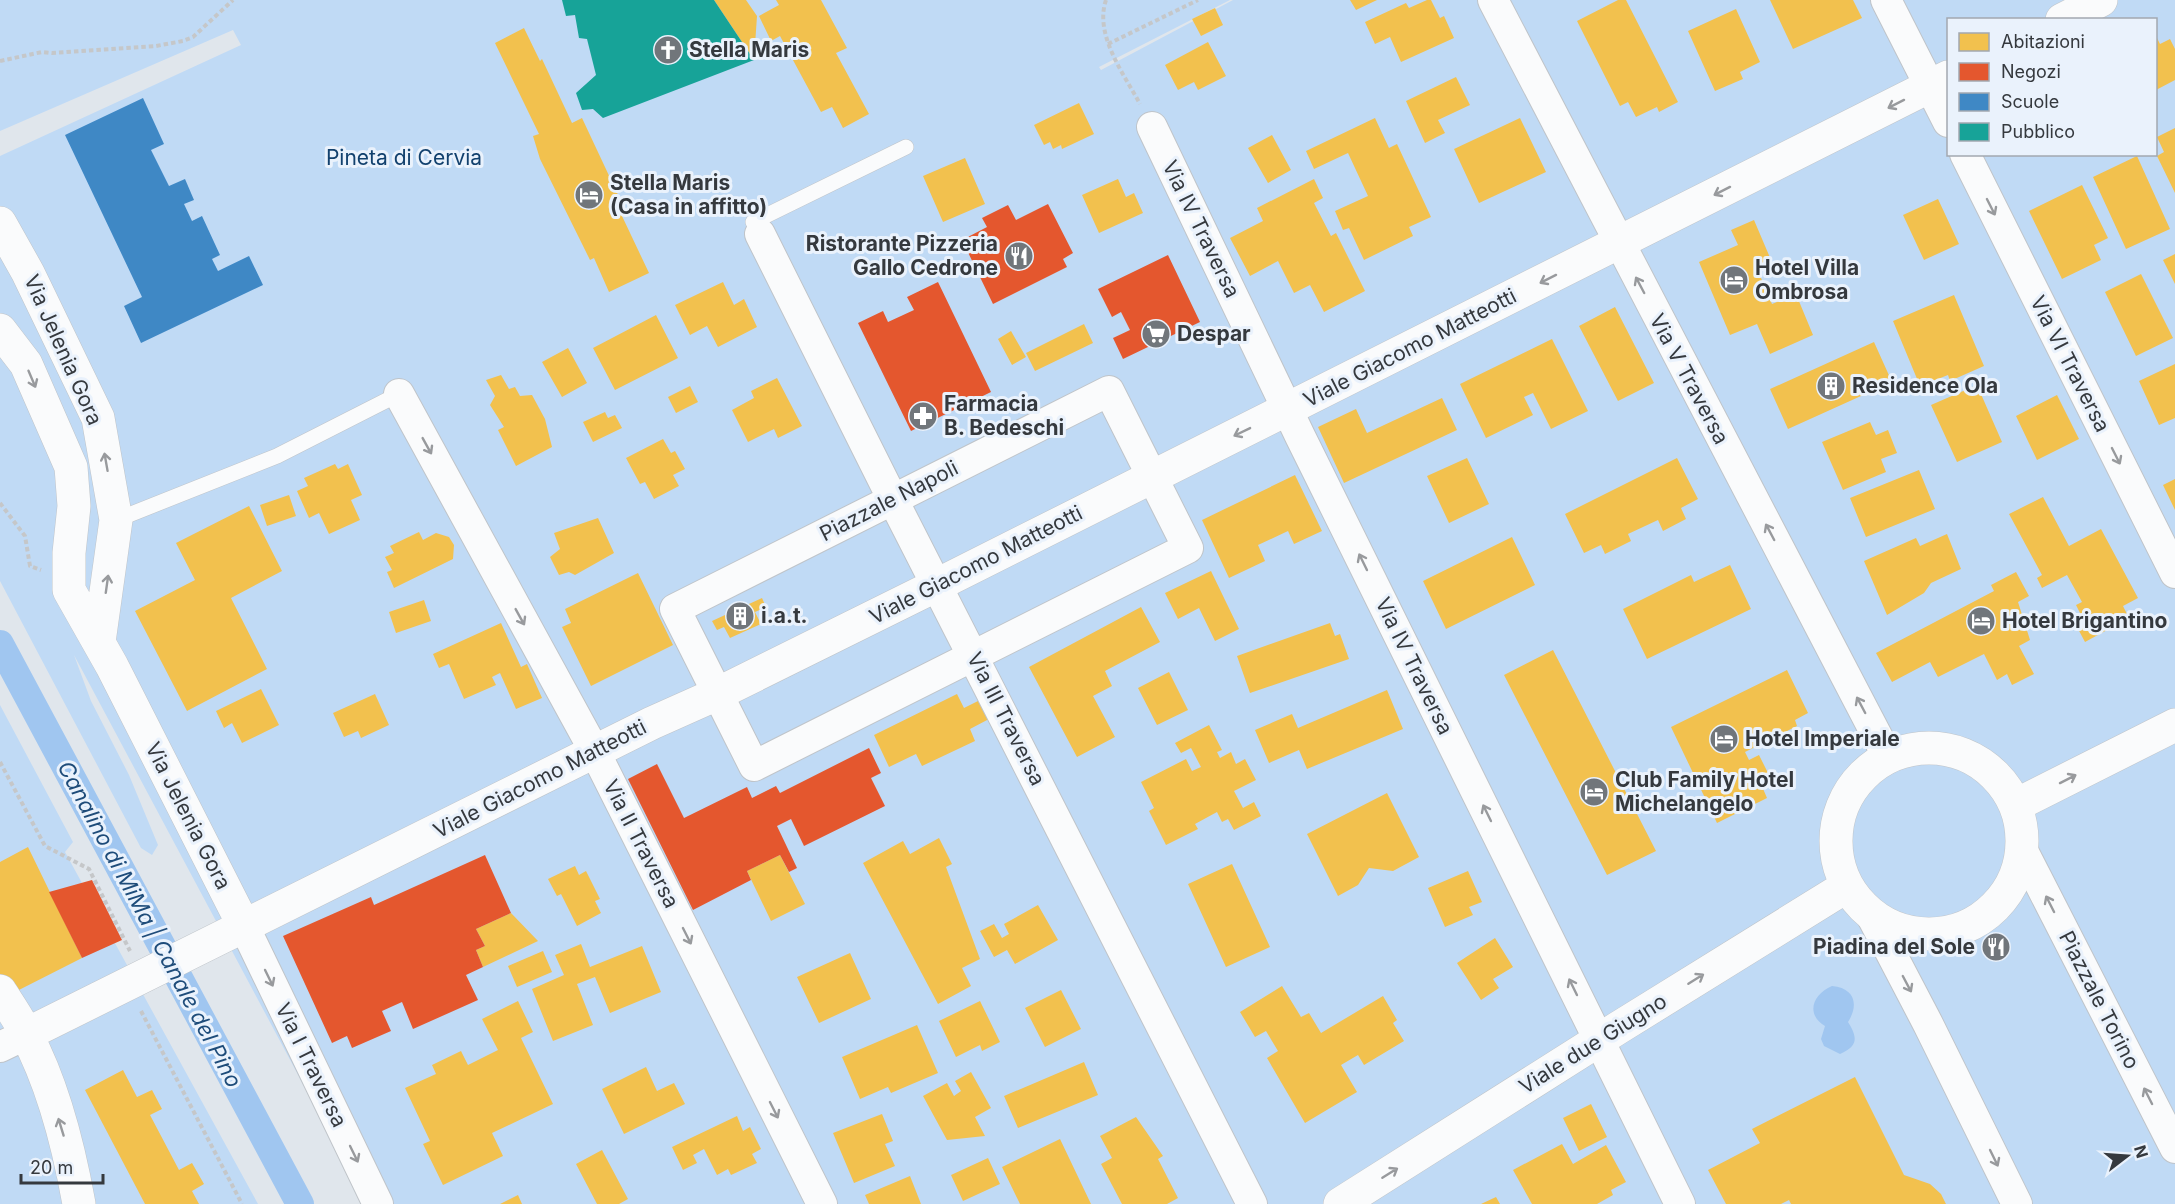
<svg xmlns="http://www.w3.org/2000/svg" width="2175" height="1204" font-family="Inter,sans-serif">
	<rect width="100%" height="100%" fill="#e0e6ec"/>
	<path fill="#c0daf5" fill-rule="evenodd" d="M0,0H1230L1099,67L1101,70L1233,0H2175V1204H367L74,655L91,701L129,775L158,845L152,855L141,848L0,581V156L241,45L233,30L0,131ZM1948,20H2156V154H1948Z
		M0,705L73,842L65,852L258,1204H0Z"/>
	<path fill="#a0c6f0" d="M1832,986C1855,988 1859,1005 1848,1022C1858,1038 1858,1046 1840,1054L1824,1046L1821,1039L1825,1026C1805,1014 1813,994 1832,986Z"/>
	<path fill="#f2c14e" d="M714,0H746L757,16L754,60Z
		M776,0H821L847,48L836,53L869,114L843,128L832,107L821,112L780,36L771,41L759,16L779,5Z
		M1350,0H1377L1356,10Z
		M1427,0H1431L1440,18L1444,16L1454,38L1401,62L1390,37L1375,44L1365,22L1406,3L1409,8Z
		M1618,0H1626L1678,102L1659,112L1657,107L1636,117L1628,102L1620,106L1577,21Z
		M1770,0H1853L1862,18L1793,49Z
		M1215,8L1223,25L1201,36L1192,19Z
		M1736,9L1760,62L1740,72L1743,79L1715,91L1688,31Z
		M524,28L540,61L542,59L572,123L582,118L627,214L622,216L649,273L609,292L594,258L590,260L540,159L533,136L539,134L495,43Z
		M2156,36L2160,44L2170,39L2175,49V80L2156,90Z
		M1208,42L1226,76L1198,90L1194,82L1178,90L1165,65Z
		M1456,77L1470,105L1438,120L1445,133L1425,143L1406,101Z
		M1079,103L1094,134L1062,149L1061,145L1053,149L1050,142L1044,145L1034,125Z
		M1375,118L1389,148L1397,144L1431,217L1409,227L1413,236L1364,260L1349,228L1343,230L1335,211L1368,196L1348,153L1314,169L1306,151Z
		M1520,118L1546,172L1479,203L1454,149Z
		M2175,128V193L2157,156L2164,152L2157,137Z
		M1272,135L1291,170L1268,183L1248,148Z
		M2137,156L2170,229L2126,249L2093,177Z
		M965,158L985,204L943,222L923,176Z
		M1118,179L1126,197L1134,193L1143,213L1099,233L1082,195Z
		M1314,179L1323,198L1314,203L1331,236L1336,233L1365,291L1324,312L1310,285L1294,293L1278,261L1250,276L1230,238L1263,221L1257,208Z
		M2082,185L2108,238L2094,245L2101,260L2062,279L2029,211Z
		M1938,199L1959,244L1924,260L1903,215Z
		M1754,220L1771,260L1756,266L1772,304L1796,294L1813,335L1770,354L1757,324L1730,335L1699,262L1738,245L1731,230Z
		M2175,254V284L2163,260Z
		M2141,274L2173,338L2136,356L2105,292Z
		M723,282L734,305L744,299L757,327L718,347L707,326L690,335L675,305Z
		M1954,295L1984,366L1950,381L1948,375L1920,386L1893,321Z
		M1615,307L1654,383L1618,401L1579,326Z
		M656,315L678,358L615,390L593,348Z
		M1084,324L1093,343L1035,371L1026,353Z
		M1011,331L1026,357L1012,365L998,339Z
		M1552,339L1588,411L1551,429L1533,393L1524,397L1533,415L1486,438L1460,384Z
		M1874,342L1892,382L1788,429L1770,389Z
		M568,348L587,383L562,397L542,362Z
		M2175,364V418L2159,425L2139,381Z
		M501,375L509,389L515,387L520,396L532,395L545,419L552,447L516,466L498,430L504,427L490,405L495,396L486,380Z
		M777,378L802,426L778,438L774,429L748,442L732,410L754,398L751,391Z
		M1977,385L2002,442L1957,462L1931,405Z
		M690,386L698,402L676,413L668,397Z
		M2057,395L2079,439L2037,460L2016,416Z
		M1442,398L1457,430L1344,483L1318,427L1356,409L1367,433Z
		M605,412L608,418L615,415L622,428L593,442L583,422Z
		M1870,422L1876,435L1888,430L1897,453L1881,459L1886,472L1843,490L1822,442Z
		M663,439L671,453L675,451L685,469L673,475L679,486L654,499L645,482L640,484L626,458Z
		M1467,458L1489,504L1449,523L1427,476Z
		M1677,458L1698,499L1681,508L1686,519L1663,531L1658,520L1628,534L1631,541L1605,554L1601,545L1584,553L1565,514Z
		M335,464L338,469L348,464L362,495L351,500L360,520L329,534L319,513L309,518L297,491L308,486L304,478Z
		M1919,470L1935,509L1866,537L1850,498Z
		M1295,475L1322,531L1294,544L1288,531L1258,545L1265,561L1229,578L1202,520Z
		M2175,479V510L2163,485Z
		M289,495L296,516L267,526L260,505Z
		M2043,497L2069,546L2101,529L2138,598L2123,606L2129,618L2085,642L2077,627L2085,623L2076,605L2082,602L2067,575L2042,588L2037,578L2042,575L2009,514Z
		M249,506L282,571L231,598L267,669L187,711L135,611L195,580L176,543Z
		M598,518L614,553L575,575L569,572L559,575L550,557L560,549L554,533Z
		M419,532L423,540L436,533L449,537L454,545L453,559L394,588L387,572L392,570L385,557L394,553L390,546Z
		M1947,534L1961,569L1931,583L1924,593L1887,615L1864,561L1916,538L1920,546Z
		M1512,537L1535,585L1446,629L1423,581Z
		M1730,565L1751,609L1647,659L1623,609L1691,575L1694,582Z
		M1211,571L1239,629L1215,641L1199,608L1178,619L1165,593Z
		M2016,572L2029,596L2018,602L2030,640L2019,646L2034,674L2012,685L2007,674L1997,680L1984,654L1938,677L1930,662L1892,682L1876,653L1994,591L1991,585Z
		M638,573L673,645L591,686L562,627L571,623L565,609Z
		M762,598L766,607L755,612L761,624L730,638L724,627L717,630L712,621Z
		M424,600L431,621L396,633L389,612Z
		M1141,607L1160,642L1105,671L1112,686L1093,696L1115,737L1077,757L1029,667Z
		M501,623L521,667L527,664L542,698L516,709L500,673L492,677L496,685L464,699L449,664L439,668L433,654Z
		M1330,623L1335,636L1340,634L1349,659L1250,693L1237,656Z
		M1553,650L1656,851L1607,875L1504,675Z
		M1787,670L1808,713L1795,720L1797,726L1745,752L1749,760L1759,755L1771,779L1761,784L1767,798L1717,823L1671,727Z
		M1169,672L1188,710L1157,725L1138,688Z
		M261,689L279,725L242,743L232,723L224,728L216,711Z
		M1387,690L1403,729L1307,769L1299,750L1269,763L1255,730L1292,714L1298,728Z
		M375,694L389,725L361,738L358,731L344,737L333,713Z
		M957,694L964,708L980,700L989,719L970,729L975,741L922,766L916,754L889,767L874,735Z
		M1209,725L1222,750L1217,752L1220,758L1231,752L1236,764L1245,759L1256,780L1234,791L1243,808L1254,802L1261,816L1234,830L1228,819L1222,822L1217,812L1195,824L1198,829L1166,845L1149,811L1154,808L1141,782L1186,759L1192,771L1201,767L1191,748L1181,753L1175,743Z
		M1387,793L1419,857L1393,871L1369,868L1358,885L1338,896L1307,834Z
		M939,838L952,864L946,867L980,959L962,968L971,986L938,1004L863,863L903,841L910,854Z
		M28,847L82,958L11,994L0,976V862Z
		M780,855L805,904L771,921L747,871Z
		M1232,864L1270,947L1226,967L1188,884Z
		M575,866L579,875L586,871L600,899L595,901L601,913L577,926L561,894L557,896L548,879Z
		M1468,871L1482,902L1469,907L1473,915L1445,927L1428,888Z
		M1038,905L1058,940L1015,964L1007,950L994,957L980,931L994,924L1002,938L1009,934L1004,924Z
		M511,913L538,941L483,967L476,950L485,946L476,929Z
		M1495,938L1513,967L1493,979L1499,988L1481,1000L1457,963Z
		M581,944L590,967L642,946L661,992L610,1013L595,977L577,984L593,1025L553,1041L532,989L564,975L555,955Z
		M543,951L552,972L517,987L508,966Z
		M850,953L871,999L819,1023L797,977Z
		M1282,986L1301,1017L1309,1013L1321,1033L1383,996L1397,1020L1393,1023L1404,1041L1364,1065L1358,1055L1341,1065L1357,1092L1305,1123L1267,1058L1278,1051L1266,1031L1255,1037L1240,1012Z
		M1061,990L1081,1029L1045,1047L1025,1008Z
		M518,1001L533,1032L521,1038L553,1104L492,1133L503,1156L443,1185L423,1144L430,1141L405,1088L436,1074L432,1065L461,1051L468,1065L498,1050L482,1019Z
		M980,1001L1000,1042L982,1051L980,1045L956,1057L939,1021Z
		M917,1025L938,1073L891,1093L888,1087L860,1099L842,1057Z
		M1084,1062L1098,1095L1018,1128L1004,1096Z
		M646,1067L657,1091L674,1083L685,1104L624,1134L602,1089Z
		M123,1070L137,1097L152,1090L162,1109L150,1115L179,1170L192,1163L204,1184L192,1191L199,1204H145L85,1090Z
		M971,1072L991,1108L975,1117L985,1136L947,1140L923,1096L947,1083L954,1096L961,1091L955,1081Z
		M1855,1077L1904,1175L1930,1184L1941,1194L1946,1204H1791L1789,1200L1781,1204H1726L1708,1170L1760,1143L1752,1129Z
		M1591,1104L1607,1137L1579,1151L1563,1118Z
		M882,1114L893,1141L885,1144L895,1166L854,1183L833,1133Z
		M737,1116L743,1131L750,1127L761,1149L752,1154L757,1163L731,1175L728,1169L717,1175L704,1149L693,1155L697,1163L683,1170L672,1147Z
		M1136,1117L1163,1156L1158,1159L1178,1198L1167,1204H1122L1101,1164L1112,1158L1100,1136Z
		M1060,1139L1091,1204H1020L1002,1167Z
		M1562,1144L1573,1164L1606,1145L1626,1182L1611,1190L1613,1195L1597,1204H1532L1513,1170Z
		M602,1150L628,1199L619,1204H597L576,1164Z
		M988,1158L1000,1184L963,1201L951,1175Z
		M910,1176L921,1204H869L865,1195Z
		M518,1195L522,1204H500Z
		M1496,1197L1500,1204H1481Z"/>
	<path fill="#e4572e" d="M1048,204L1073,253L1063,259L1067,267L993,304L962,240L987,227L982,218L1008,205L1016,220Z
		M1168,255L1200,322L1123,359L1113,338L1130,330L1121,312L1112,317L1098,289Z
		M938,282L991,392L911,431L858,323L883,311L888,322L914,310L907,297Z
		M869,748L881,773L871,778L885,806L804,846L791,819L777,826L797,868L789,872L780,855L747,871L751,880L693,910L628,779L657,764L684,818L747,787L752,798L776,786L780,793Z
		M485,855L511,913L476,929L485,946L476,950L483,967L466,975L478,1000L413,1029L402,1002L382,1011L391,1031L352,1048L347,1036L332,1043L283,936L371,897L374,905Z
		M92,880L122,940L82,958L49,892Z"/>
	<path fill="#3f88c5" d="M143,98L164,144L151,150L169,186L185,179L194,200L184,204L192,221L202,216L220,255L212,259L218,271L249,256L263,285L141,343L124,306L142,297L65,135Z"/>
	<path fill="#17a398" d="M562,0H714L754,60L603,118L593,109L582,110L576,93L596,75L587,39L579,38L575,15L566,16Z"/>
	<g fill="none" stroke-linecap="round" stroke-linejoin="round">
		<path stroke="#a0c6f0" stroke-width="28" d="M0,644L300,1204"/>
		<g stroke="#bfc4c9" stroke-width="16">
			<path id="service" d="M760,234L753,222L906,147
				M116,520L277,456L399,394"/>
		</g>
		<g stroke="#bfc4c9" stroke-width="32">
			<path id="minor" d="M1493,0L1888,757
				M1886,0L1948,122
				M1152,127L1300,436L1680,1204
				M1965,154L2175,573
				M760,234L893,500L1252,1204
				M1109,391L1188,548L754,766L675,609Z
				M399,394L595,752L822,1204
				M2023,851L2175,1148
				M1870,913L1928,1024L2017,1204
				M244,926L378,1204
				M0,1047L27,1034"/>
		</g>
		<g stroke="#bfc4c9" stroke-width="34">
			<path id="tertiary" d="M2062,20L2101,0
				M0,223L28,273L98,418L116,520L99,642
				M0,330L26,364L71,467L74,506L69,553V590L112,666L244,926
				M1836 841a93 93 0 1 1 186 0a93 93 0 1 1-186 0Z
				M2016,805L2175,725
				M0,991C9,1005 19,1019 26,1034C53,1084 69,1148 79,1204
				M27,1034L652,723L717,694L937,585L1948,77
				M1340,1204L1618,1028L1847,886"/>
		</g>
		<path stroke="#c5c7c9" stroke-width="4" stroke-dasharray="4.5 3" stroke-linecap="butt" d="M1106,0C1094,35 1124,74 1140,104
			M1108,44L1198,0
			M0,61L42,52L52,53L156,46L183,41L193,37L233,0
			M0,503L25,536L30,566L41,570
			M0,762L45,846L89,869L130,951
			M141,1011L242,1204"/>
		<use href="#service" stroke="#fafbfc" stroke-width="15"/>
		<use href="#minor" stroke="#fafbfc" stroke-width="30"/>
		<use href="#tertiary" stroke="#fafbfc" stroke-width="33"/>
	</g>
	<defs><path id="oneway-shaft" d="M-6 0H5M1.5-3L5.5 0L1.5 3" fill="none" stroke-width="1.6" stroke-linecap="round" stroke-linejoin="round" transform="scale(1.5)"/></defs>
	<g stroke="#989a9d">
		<use href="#oneway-shaft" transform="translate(1896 104) rotate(153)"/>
		<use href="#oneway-shaft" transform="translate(1722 191) rotate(153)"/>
		<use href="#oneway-shaft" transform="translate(1991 207) rotate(63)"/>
		<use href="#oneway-shaft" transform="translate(1548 279) rotate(153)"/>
		<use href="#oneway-shaft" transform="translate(1640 285) rotate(-118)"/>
		<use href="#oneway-shaft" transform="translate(32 379) rotate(67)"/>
		<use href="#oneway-shaft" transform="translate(1242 432) rotate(154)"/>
		<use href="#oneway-shaft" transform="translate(427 446) rotate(61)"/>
		<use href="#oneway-shaft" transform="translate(2116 456) rotate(63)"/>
		<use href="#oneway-shaft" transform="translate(106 462) rotate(-100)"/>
		<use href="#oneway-shaft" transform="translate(1770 532) rotate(-118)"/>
		<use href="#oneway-shaft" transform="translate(1363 562) rotate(-116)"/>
		<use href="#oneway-shaft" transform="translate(107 584) rotate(-82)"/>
		<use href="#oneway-shaft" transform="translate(520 617) rotate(61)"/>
		<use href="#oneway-shaft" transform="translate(1861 705) rotate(-118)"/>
		<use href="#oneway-shaft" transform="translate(2068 779) rotate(-27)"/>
		<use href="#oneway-shaft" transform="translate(1487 813) rotate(-116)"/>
		<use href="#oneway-shaft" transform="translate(2050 904) rotate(-117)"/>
		<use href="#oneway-shaft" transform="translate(687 936) rotate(63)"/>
		<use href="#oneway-shaft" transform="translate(269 978) rotate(64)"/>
		<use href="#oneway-shaft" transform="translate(1696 979) rotate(-32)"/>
		<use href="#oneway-shaft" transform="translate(1907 984) rotate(62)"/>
		<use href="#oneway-shaft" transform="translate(1573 987) rotate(-116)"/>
		<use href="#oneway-shaft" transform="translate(2148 1096) rotate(-117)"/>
		<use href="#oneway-shaft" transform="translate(774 1110) rotate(63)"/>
		<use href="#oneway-shaft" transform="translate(61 1127) rotate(-107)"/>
		<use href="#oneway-shaft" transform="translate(354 1154) rotate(64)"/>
		<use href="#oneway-shaft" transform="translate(1994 1158) rotate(64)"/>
		<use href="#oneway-shaft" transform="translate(1390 1173) rotate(-32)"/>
	</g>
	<defs>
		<g id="church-disc" transform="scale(1.5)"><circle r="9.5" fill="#71767b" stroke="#eaf2fc"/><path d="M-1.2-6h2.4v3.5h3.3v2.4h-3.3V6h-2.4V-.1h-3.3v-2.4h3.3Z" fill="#fff"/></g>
		<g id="hotel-disc" transform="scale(1.5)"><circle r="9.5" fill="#71767b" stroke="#eaf2fc"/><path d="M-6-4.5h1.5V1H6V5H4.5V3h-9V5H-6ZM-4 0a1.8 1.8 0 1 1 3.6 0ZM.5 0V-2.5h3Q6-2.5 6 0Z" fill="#fff"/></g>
		<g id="restaurant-disc" transform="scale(1.5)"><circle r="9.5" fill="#71767b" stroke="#eaf2fc"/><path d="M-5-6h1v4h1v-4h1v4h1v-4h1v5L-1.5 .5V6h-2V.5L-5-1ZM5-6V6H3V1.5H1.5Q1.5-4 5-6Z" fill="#fff"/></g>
		<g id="supermarket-disc" transform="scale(1.5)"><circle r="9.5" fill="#71767b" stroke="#eaf2fc"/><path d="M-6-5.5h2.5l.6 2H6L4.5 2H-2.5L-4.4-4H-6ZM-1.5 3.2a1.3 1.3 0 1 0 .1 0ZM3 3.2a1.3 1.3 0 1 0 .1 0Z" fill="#fff"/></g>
		<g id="building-disc" transform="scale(1.5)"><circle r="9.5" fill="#71767b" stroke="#eaf2fc"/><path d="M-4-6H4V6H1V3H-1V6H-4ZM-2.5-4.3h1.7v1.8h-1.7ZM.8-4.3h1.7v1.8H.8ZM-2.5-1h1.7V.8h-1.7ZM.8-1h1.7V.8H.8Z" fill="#fff"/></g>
		<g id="pharmacy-disc" transform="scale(1.5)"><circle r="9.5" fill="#71767b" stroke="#eaf2fc"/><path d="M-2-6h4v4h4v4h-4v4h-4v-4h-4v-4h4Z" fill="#fff"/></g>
	</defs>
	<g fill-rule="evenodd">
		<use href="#church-disc" x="668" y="50"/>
		<use href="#hotel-disc" x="589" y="195"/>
		<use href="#restaurant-disc" x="1019" y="256"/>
		<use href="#hotel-disc" x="1734" y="280"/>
		<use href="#supermarket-disc" x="1156" y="334"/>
		<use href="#building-disc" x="1831" y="386"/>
		<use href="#pharmacy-disc" x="923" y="416"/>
		<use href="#building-disc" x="740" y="616"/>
		<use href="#hotel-disc" x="1981" y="621"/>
		<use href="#hotel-disc" x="1724" y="739"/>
		<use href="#hotel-disc" x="1594" y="792"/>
		<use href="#restaurant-disc" x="1996" y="947"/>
	</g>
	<g text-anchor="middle" stroke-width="6" stroke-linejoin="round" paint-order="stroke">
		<g font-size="21" font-weight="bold" fill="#35393e" stroke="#eaf2fc" text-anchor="start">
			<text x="689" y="57">Stella Maris</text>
			<text x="610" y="190">Stella Maris<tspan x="610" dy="24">(Casa in affitto)</tspan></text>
			<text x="998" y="251" text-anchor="end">Ristorante Pizzeria<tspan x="998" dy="24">Gallo Cedrone</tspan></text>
			<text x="1755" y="275">Hotel Villa<tspan x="1755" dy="24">Ombrosa</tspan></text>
			<text x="1177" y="341">Despar</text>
			<text x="1852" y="393">Residence Ola</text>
			<text x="944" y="411">Farmacia<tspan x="944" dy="24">B. Bedeschi</tspan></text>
			<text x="761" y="623">i.a.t.</text>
			<text x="2002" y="628">Hotel Brigantino</text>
			<text x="1745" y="746">Hotel Imperiale</text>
			<text x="1615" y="787">Club Family Hotel<tspan x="1615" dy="24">Michelangelo</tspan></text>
			<text x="1975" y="954" text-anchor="end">Piadina del Sole</text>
		</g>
		<g font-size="21" fill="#12416e" stroke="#eaf2fc">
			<text x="404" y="165">Pineta di Cervia</text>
		</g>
		<g font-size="21" fill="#35393e" stroke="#eaf2fc">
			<text transform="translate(1201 229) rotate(64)" y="7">Via IV Traversa</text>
			<text transform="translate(1410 348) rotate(-27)" y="7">Viale Giacomo Matteotti</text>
			<text transform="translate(63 350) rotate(66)" y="7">Via Jelenia Gora</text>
			<text transform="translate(2070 364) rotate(63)" y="7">Via VI Traversa</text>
			<text transform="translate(1689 379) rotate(62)" y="7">Via V Traversa</text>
			<text transform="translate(889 501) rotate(-27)" y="7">Piazzale Napoli</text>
			<text transform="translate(976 565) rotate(-27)" y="7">Viale Giacomo Matteotti</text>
			<text transform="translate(1414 666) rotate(64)" y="7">Via IV Traversa</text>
			<text transform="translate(1006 719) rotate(63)" y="7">Via III Traversa</text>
			<text transform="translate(540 779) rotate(-27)" y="7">Viale Giacomo Matteotti</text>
			<text transform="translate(188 816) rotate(63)" y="7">Via Jelenia Gora</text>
			<text transform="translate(641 844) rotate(63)" y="7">Via II Traversa</text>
			<text transform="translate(2099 1000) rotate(63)" y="7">Piazzale Torino</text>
			<text transform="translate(1593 1044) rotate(-32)" y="7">Viale due Giugno</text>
			<text transform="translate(311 1065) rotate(64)" y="7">Via I Traversa</text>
		</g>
		<g font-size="22" font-style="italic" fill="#1e4c7a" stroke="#eaf2fc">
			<text transform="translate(150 924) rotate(62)" y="8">Canalino di MiMa | Canale del Pino</text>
		</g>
	</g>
	<rect x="1947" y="18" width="210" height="138" fill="#eaf2fc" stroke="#a2a8b0" stroke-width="1.5"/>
	<rect x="1959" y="33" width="30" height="18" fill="#f2c14e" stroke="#a2a8b0" stroke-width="1.5"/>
	<text x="2001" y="48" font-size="18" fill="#35393e">Abitazioni</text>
	<rect x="1959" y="63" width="30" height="18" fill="#e4572e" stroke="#a2a8b0" stroke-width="1.5"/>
	<text x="2001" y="78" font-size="18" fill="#35393e">Negozi</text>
	<rect x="1959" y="93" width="30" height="18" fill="#3f88c5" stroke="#a2a8b0" stroke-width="1.5"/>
	<text x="2001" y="108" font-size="18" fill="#35393e">Scuole</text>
	<rect x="1959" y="123" width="30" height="18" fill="#17a398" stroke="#a2a8b0" stroke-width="1.5"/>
	<text x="2001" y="138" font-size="18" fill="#35393e">Pubblico</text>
	<g transform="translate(2127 1156) rotate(73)" stroke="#eaf2fc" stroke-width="4.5" paint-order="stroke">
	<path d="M0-4.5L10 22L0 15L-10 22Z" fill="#35393e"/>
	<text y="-9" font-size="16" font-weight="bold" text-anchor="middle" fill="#35393e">N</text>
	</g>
	<path d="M21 1174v9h82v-9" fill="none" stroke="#35393e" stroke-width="3"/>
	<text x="30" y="1174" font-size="18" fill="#35393e" stroke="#eaf2fc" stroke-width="4.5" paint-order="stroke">20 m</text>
</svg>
